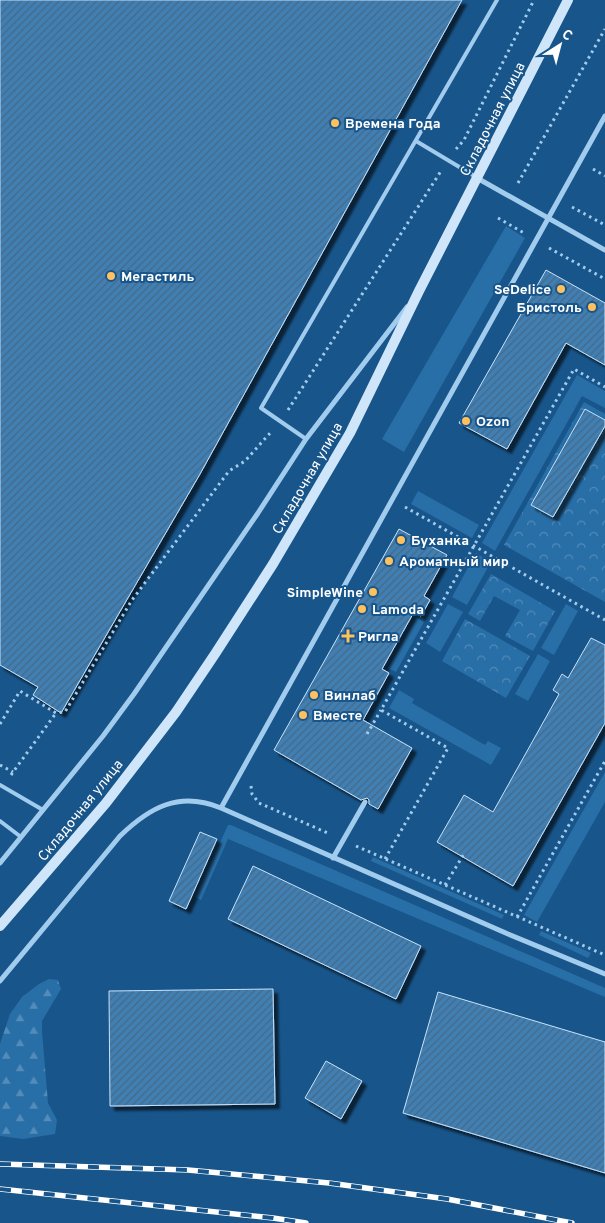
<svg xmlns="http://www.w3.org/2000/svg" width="605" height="1223" font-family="Overpass,sans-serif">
	<defs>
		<pattern id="forest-firs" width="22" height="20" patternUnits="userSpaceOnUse" patternTransform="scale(1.25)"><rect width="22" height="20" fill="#286ea7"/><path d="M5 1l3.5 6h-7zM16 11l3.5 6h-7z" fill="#538bb9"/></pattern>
		<pattern id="park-crowns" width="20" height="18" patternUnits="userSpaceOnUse" patternTransform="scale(1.25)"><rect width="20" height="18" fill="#286ea7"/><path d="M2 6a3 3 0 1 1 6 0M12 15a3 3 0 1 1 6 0" fill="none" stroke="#538bb9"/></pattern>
		<pattern id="building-hatch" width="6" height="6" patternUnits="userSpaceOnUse" patternTransform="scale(1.25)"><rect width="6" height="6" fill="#417fb3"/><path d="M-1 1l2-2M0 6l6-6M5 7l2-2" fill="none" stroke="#466885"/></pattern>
		<filter id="shadow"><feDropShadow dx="4.5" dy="4.5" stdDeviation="1" flood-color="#0009"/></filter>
	</defs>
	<rect width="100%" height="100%" fill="#18558a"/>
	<path fill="#286ea7" d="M506,226L525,238L404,452L382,439Z
		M577,375L605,391V408L582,396L495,551L482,543Z
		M418,491L479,525L472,538L411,504Z
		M476,553L491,562L467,605L452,597Z
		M448,604L463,612L440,652L426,643Z
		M566,604L578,611L554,655L541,648Z
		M416,618L424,622L396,672L388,668Z
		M538,654L550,661L528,701L515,694Z
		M399,690L414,699L412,703L485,745L488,741L501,748L491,765L389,708Z
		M605,772V802L537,922L524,915Z
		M228,825H231L605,988V997L228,839L201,900L195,897Z
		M373,857L504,915L502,919L371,861Z
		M541,931L591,953L588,958L539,935Z"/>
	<path fill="url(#forest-firs)" d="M49,979L58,980L61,989L42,1021V1031L48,1103L57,1120L55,1134L23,1139L0,1136V1044L10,1014L22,997L39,984Z"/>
	<path fill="url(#park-crowns)" d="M584,402L605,414V602L504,545Z
		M491,574L555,611L533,651L505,636L520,610L494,596L480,621L468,614Z
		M465,619L530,656L506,698L442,661Z"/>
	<path fill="url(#building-hatch)" stroke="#c8e3fa" filter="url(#shadow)" d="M0,0H462L200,474L61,713L33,695L38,687L0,665Z
		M546,270L605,303V365L566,343L507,449L459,423Z
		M585,409L605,420V426L553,517L531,505Z
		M399,529L447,555L424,596L430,600L421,616L414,612L382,669L389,673L363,720L412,748L378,809L369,804V800L367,798L361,800L274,750Z
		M591,638L605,645V723L513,886L437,842L464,795L493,812L559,694L553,690L562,674L568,678Z
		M200,832L217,839L186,909L169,901Z
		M253,866L421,946L396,999L228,919Z
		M273,989L275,1104L110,1106L109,991Z
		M438,992L605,1042V1173L403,1113Z
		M326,1061L362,1081L341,1119L305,1098Z"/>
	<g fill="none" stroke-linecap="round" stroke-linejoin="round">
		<path stroke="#a2ccee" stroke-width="3" stroke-dasharray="2.5 4" stroke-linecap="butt" d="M456,149L464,140L534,0
			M593,169L605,176
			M518,183L605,29
			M572,207L605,225
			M498,218L524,233
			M549,248L605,279
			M288,410L441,171
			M405,507L605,620
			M0,724L20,691L56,713L65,712L132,600L229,471L245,461L271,432
			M367,734L381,710
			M0,765L13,772
			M11,775L56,713
			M251,786L252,794L259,803L330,834
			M356,846L605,955
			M385,859L448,748L381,710L574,369L605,387
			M445,885L464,854
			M517,917L605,761"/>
		<path stroke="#a2ccee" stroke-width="4" d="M416,141L476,177
			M306,439L261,408L497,0
			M0,785L43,810
			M0,821L21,837"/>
		<path stroke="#a2ccee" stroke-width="5" d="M477,178L605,250
			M221,808L605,116
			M333,858L365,802
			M0,863L103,736L134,694L258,513L306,439L407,307
			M0,981L120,836C150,807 179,791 221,808L508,934L605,974"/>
		<path stroke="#cfe6fa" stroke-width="10" d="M0,926L106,803L176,712L215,654L273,564L350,433L419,291L568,0"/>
		<g stroke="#fff" stroke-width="5.5">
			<path id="rail" d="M0,1164L188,1170L329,1183L447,1199L572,1223
				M0,1189L273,1218L306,1223"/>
		</g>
		<use href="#rail" stroke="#18558a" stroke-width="4" stroke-dasharray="11" stroke-linecap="butt"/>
	</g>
	<g fill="#ffc15e" stroke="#18558a" stroke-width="2">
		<circle cx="335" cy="123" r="5"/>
		<circle cx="111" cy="276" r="5"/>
		<circle cx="561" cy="289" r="5"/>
		<circle cx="592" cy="307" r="5"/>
		<circle cx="466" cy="421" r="5"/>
		<circle cx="401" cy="540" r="5"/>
		<circle cx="389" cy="561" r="5"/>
		<circle cx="373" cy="592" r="5"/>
		<circle cx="362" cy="609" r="5"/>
		<path d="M345.5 628.5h5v5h5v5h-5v5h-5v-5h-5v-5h5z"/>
		<circle cx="314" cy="695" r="5"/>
		<circle cx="303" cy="715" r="5"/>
	</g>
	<g text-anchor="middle" stroke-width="4" stroke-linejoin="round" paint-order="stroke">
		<g font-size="14" fill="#fff" stroke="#18558a">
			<text transform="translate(492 119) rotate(-63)" y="5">Складочная улица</text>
			<text transform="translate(307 478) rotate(-60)" y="5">Складочная улица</text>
			<text transform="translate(80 810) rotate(-51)" y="5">Складочная улица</text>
		</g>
		<g font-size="14" font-weight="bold" fill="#fff" stroke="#18558a" text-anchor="start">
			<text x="345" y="128">Времена Года</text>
			<text x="121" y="281">Мегастиль</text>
			<text x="551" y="294" text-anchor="end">SeDelice</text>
			<text x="582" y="312" text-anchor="end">Бристоль</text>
			<text x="476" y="426">Ozon</text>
			<text x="411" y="545">Буханка</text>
			<text x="399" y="566">Ароматный мир</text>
			<text x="363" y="597" text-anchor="end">SimpleWine</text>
			<text x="372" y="614">Lamoda</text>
			<text x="358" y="641">Ригла</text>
			<text x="324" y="700">Винлаб</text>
			<text x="313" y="720">Вместе</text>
		</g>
	</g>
	<g transform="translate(560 45) rotate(36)" stroke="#18558a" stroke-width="4" paint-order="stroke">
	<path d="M0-4L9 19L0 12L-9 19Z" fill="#ffffff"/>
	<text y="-8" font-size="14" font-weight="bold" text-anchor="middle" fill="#ffffff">С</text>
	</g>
</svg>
